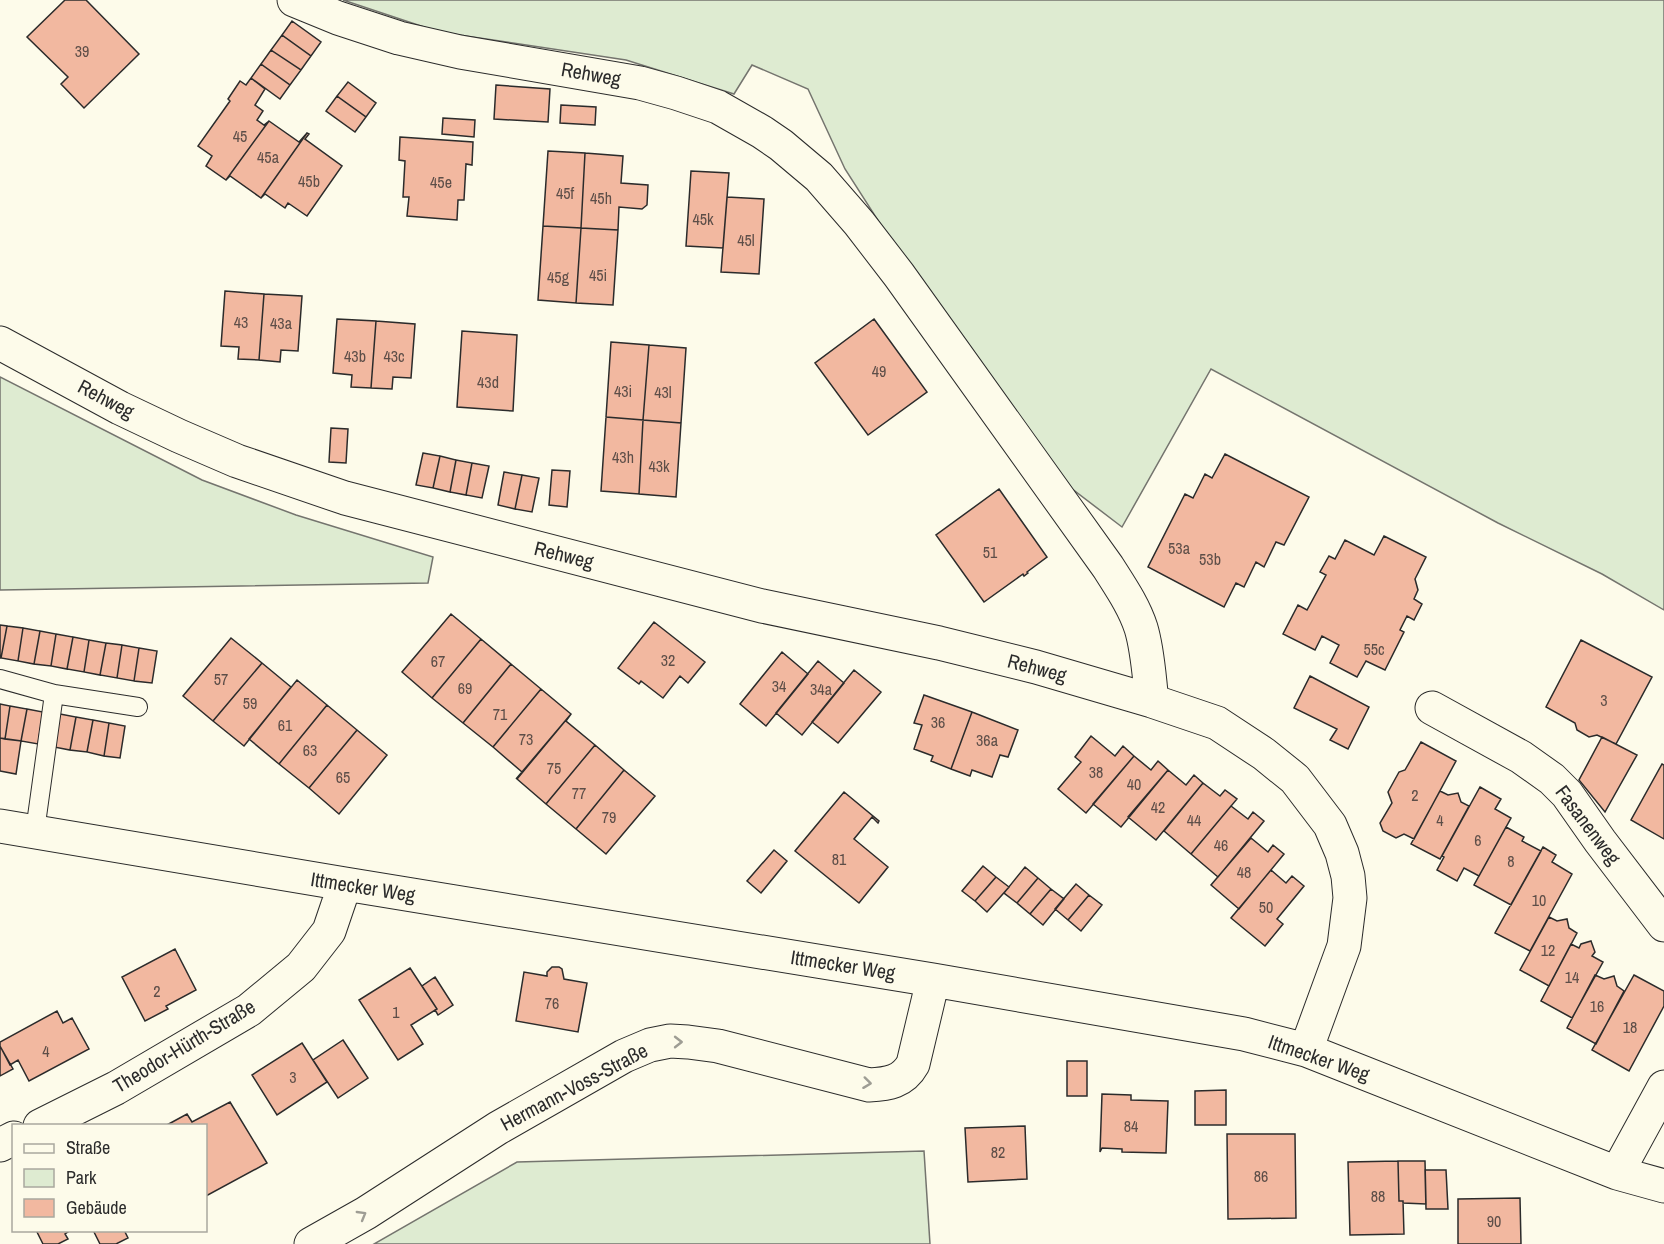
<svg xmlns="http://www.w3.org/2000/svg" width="1664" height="1244" font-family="'Archivo Narrow',sans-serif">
	<rect width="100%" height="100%" fill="#fdfbea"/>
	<path fill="#deebd1" stroke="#74746e" stroke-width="1.5" d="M343,0H1664V610L1602,574L1498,523L1211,369L1122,527L1029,456L845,169L808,89L752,65L734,94L626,60L439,32Z
		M0,377L202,480L296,515L433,557L428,583L0,590Z
		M924,1151L930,1244H374L517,1162Z"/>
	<path fill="#f2b8a0" stroke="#2b2b2b" stroke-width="1.5" d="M65,0H86L139,54L84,108L61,84L68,77L27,37Z
		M292,21L321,42L311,56L282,35Z
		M282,35L311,56L301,70L271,50Z
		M271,50L301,70L290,85L261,64Z
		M261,64L290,85L280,99L251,78Z
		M251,78L265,89L255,105L263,111L257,120L264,125L269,121L226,180L206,166L212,156L198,146L230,101L228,99L240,81L246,85Z
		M348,82L376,103L366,117L337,96Z
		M496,85L550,89L548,122L494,119Z
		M337,96L366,117L355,132L326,111Z
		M561,105L596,107L595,125L560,123Z
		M443,118L475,120L474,137L442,134Z
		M269,121L299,142L307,133L261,198L230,176L226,180Z
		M307,133L309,134L305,139L342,166L307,216L288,203L285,208L265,194L261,198Z
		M400,137L473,142L472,165L466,164L464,200H458L457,220L407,216L409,197H403L405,161L399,160Z
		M548,151L585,153L581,228L543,226Z
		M585,153L623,156L621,183L648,185L647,205L642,209L619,207L618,230L581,228Z
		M691,171L729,173L723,248L686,246Z
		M727,197L764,199L759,274L721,272Z
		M543,226L581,228L576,303L538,300Z
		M581,228L618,230L613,305L576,303Z
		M225,291L264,294L259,360L238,359L239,347L221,346Z
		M264,294L302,296L298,351L281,350L280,362L259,360Z
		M337,319L376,321L371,388L351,387L352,375L333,373Z
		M874,319L927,392L868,435L815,363Z
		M376,321L415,324L411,378L393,377L392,389L371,388Z
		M462,331L517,335L513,411L457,407Z
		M611,342L649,345L643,420L606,417Z
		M649,345L686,348L681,423L643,420Z
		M606,417L643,420L639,494L601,491Z
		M643,420L681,423L676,497L639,494Z
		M331,428L348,429L346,463L329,462Z
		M423,453L440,456L433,488L416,485Z
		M1225,454L1309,497L1284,545L1276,542L1264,567L1256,562L1244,587L1236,583L1224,607L1148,567L1185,494L1193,498L1205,474L1212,478Z
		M440,456L456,460L450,492L433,488Z
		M456,460L472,463L466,495L450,492Z
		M472,463L489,466L482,498L466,495Z
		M552,470L570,471L567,507L549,505Z
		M504,472L522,475L515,509L498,505Z
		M522,475L539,478L532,512L515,509Z
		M999,489L1047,557L1027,572L1028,573L1024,576L1023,574L984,602L936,535Z
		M1384,536L1426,557L1415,579L1418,590L1414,599L1422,604L1414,620L1407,616L1400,630L1404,632L1385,670L1366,661L1357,677L1330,663L1339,645L1322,636L1315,650L1283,634L1298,605L1307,610L1326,575L1320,572L1329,556L1335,559L1345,540L1374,555Z
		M451,614L481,639L432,698L402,672Z
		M654,622L705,662L688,683L680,676L663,698L641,681L639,684L618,668Z
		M0,625L7,626L1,658H0Z
		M7,626L23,628L18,661L1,658Z
		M23,628L40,631L34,664L18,661Z
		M40,631L56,634L51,666L34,664Z
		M56,634L73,637L67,669L51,666Z
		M73,637L89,640L84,672L67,669Z
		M231,638L262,663L213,721L183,696Z
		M481,639L511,664L463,723L432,698Z
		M89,640L106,643L100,675L84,672Z
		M1581,640L1652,677L1616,744L1597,735L1589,737L1577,730L1575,723L1546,707Z
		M106,643L122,645L117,678L100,675Z
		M122,645L139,648L134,681L117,678Z
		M139,648L157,651L152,683L134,681Z
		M782,652L808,674L766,726L740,704Z
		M818,661L844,683L802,735L776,713Z
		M262,663L291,687L244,746L213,721Z
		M511,664L541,689L493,747L463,723Z
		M854,670L881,692L838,743L812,722Z
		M1310,676L1369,707L1348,749L1330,740L1337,729L1294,708Z
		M297,680L327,705L279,764L249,739Z
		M541,689L571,714L516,779L522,772L493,747Z
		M924,695L972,712L951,769L931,761L933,756L914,749L922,725L914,723Z
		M0,704L10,706L5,739L0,738Z
		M327,705L357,730L309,788L279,764Z
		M10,706L27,709L21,741L5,739Z
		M27,709L43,712L38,744L21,741Z
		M972,712L1018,730L1008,757L1000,755L992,777L972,770L970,776L951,769Z
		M60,714L76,717L70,750L54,747Z
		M571,714L566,721L595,745L546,804L517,779Z
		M76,717L93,720L87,752L70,750Z
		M93,720L109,723L104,756L87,752Z
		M109,723L125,726L120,758L104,756Z
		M357,730L387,755L339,814L309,788Z
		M1091,736L1115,756L1123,746L1134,756L1086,813L1058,789L1081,762L1075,757Z
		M1602,737L1637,755L1605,812L1579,780Z
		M0,738L21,741L16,774L0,771Z
		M1421,742L1456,761L1414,839L1404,834L1396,838L1383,831L1380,823L1392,803L1388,792L1399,772L1405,770Z
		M595,745L624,770L576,829L546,804Z
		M1134,756L1151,770L1158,761L1168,770L1121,827L1093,804Z
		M1662,764L1664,765V839L1631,820Z
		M624,770L655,796L606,854L576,829Z
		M1168,770L1186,785L1194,775L1203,783L1156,840L1128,817Z
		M1203,783L1220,796L1225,790L1237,799L1191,854L1164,831Z
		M1480,787L1501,799L1495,809L1511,818L1479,876L1464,868L1457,881L1437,870L1444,857L1442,856Z
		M1440,791L1448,795L1458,793L1461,802L1469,806L1440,859L1411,844Z
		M844,792L879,821L878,823L872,817L854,839L888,867L859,903L795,851Z
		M1231,806L1248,819L1253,812L1264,821L1218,877L1191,854Z
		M1506,827L1524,837L1522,841L1541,851L1511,905L1474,885Z
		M1251,838L1268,852L1273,845L1284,854L1239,909L1211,885Z
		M1543,847L1556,855L1552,862L1572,874L1530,951L1495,933Z
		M774,850L787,861L761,893L747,881Z
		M983,866L996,877L975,901L962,891Z
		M1025,867L1038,878L1017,903L1004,893Z
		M1271,870L1286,883L1292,876L1304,886L1277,919L1283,924L1265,946L1231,918Z
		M996,877L1009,887L987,912L975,901Z
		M1038,878L1051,889L1030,914L1017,903Z
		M1076,884L1089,895L1068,920L1055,909Z
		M1051,889L1064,899L1043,925L1030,914Z
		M1089,895L1102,905L1081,931L1068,920Z
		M1549,917L1557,921L1567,919L1569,928L1577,933L1549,986L1520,970Z
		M1591,941L1595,952L1592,956L1603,962L1572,1018L1541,1001L1571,944L1579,948L1581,944Z
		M175,949L196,990L166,1006L168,1009L145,1021L122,977Z
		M552,967H559L562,969L564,979L587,983L578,1032L516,1021L524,972L547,976V972Z
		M410,968L437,1009L411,1025L423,1044L398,1060L359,1000Z
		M1595,975L1604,979L1614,976L1617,986L1624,991L1596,1044L1567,1028Z
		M1634,975L1664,991V1006L1629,1071L1592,1050Z
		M435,977L453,1005L438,1015L435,1010L437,1009L422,986Z
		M57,1011L63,1023L72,1018L89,1049L29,1081L18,1060L10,1065L0,1046V1042Z
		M343,1040L368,1078L338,1098L313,1060Z
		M302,1043L327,1082L277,1115L252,1075Z
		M0,1046L13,1069L0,1076Z
		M1067,1061H1087V1096H1067Z
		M1226,1090V1125H1195V1091Z
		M1102,1094L1131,1095V1100L1168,1101L1166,1153L1122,1152V1149L1102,1148L1100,1152Z
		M230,1102L267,1163L206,1196V1126H165L187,1114L192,1122Z
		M1025,1126L1027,1179L968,1182L965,1128Z
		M1227,1134H1295L1296,1218L1228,1219Z
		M1398,1161H1425L1426,1204L1403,1203V1201H1399Z
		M1398,1161L1399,1201H1403L1404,1234L1350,1235L1348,1162Z
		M1425,1170H1446L1448,1209H1426Z
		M1520,1198L1521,1244H1458V1199Z
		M36,1230H71L65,1234L68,1239L58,1244H43Z
		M93,1230H124L128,1238L116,1244H100Z"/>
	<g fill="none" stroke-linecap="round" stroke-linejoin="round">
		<g stroke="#2b2b2b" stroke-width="20">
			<path id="lane" d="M0,679L54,694L138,707
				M35,831L54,694"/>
		</g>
		<g stroke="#2b2b2b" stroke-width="35">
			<path id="street" d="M294,0L338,18L399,38L460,52L640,83L676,93L718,107L762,132L781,145L819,177L859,223L899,275L1108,567C1120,586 1134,606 1141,628C1148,651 1149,677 1152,701
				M0,343L120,408L179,436L237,461L345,498L762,606L939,643L1036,667L1152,701L1217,723L1264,754L1295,779L1330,825L1342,853L1348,876L1350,898L1344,946L1306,1050
				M1432,708L1521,757L1552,779L1567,794L1600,841L1664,925
				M0,826L345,884L933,980L1244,1034L1306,1050L1617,1173L1664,1186
				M40,1126L116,1088L249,1010L301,967L329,931L345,884
				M0,1145L14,1138
				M1617,1173L1664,1087
				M311,1244L366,1213L498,1128L624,1056L650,1045L670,1041L688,1042L718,1046L869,1085C888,1084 903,1082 913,1064L933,980"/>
		</g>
		<use href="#lane" stroke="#fdfbea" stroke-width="18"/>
		<use href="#street" stroke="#fdfbea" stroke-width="33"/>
	</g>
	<defs><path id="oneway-chevron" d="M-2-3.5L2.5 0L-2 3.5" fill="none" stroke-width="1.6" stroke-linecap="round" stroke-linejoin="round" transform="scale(1.5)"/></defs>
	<g stroke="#9e9d94">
		<use href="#oneway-chevron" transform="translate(678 1042)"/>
		<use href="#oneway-chevron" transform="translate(867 1083) rotate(7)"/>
		<use href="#oneway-chevron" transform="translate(362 1215) rotate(-30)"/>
	</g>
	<g text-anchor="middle" stroke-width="4.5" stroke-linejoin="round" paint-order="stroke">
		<g font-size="16" fill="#5d4e48">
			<text x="82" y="57">39</text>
			<text x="240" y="142">45</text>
			<text x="268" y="163">45a</text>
			<text x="309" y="187">45b</text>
			<text x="441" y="188">45e</text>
			<text x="565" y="199">45f</text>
			<text x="601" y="204">45h</text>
			<text x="703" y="225">45k</text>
			<text x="746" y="246">45l</text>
			<text x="598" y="281">45i</text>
			<text x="558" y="283">45g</text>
			<text x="241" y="328">43</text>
			<text x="281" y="329">43a</text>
			<text x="355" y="362">43b</text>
			<text x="394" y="362">43c</text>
			<text x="879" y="377">49</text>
			<text x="488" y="388">43d</text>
			<text x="623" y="397">43i</text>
			<text x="663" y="398">43l</text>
			<text x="623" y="463">43h</text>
			<text x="659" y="472">43k</text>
			<text x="1179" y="554">53a</text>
			<text x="990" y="558">51</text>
			<text x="1210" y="565">53b</text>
			<text x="1374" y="655">55c</text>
			<text x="668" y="666">32</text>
			<text x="438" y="667">67</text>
			<text x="221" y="685">57</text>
			<text x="779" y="692">34</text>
			<text x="465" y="694">69</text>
			<text x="821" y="695">34a</text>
			<text x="1604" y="706">3</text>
			<text x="250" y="709">59</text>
			<text x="500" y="720">71</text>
			<text x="938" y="728">36</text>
			<text x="285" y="731">61</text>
			<text x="526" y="745">73</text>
			<text x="987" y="746">36a</text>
			<text x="310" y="756">63</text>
			<text x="554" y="774">75</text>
			<text x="1096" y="778">38</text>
			<text x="343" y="783">65</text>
			<text x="1134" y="790">40</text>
			<text x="579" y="799">77</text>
			<text x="1415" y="801">2</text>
			<text x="1158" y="813">42</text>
			<text x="609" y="823">79</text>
			<text x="1194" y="826">44</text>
			<text x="1440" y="826">4</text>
			<text x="1478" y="846">6</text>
			<text x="1221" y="851">46</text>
			<text x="839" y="865">81</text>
			<text x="1511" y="867">8</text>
			<text x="1244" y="878">48</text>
			<text x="1539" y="906">10</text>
			<text x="1266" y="913">50</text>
			<text x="1548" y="956">12</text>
			<text x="1572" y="983">14</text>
			<text x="157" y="997">2</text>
			<text x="552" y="1009">76</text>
			<text x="1597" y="1012">16</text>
			<text x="396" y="1018">1</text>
			<text x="1630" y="1033">18</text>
			<text x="46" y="1057">4</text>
			<text x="293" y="1083">3</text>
			<text x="1131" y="1132">84</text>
			<text x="998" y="1158">82</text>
			<text x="1261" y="1182">86</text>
			<text x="1378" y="1202">88</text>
			<text x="1494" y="1227">90</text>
		</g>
		<g font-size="20" fill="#2b2b2b" stroke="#fdfbea">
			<text transform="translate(591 74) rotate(10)" y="7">Rehweg</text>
			<text transform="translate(106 399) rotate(28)" y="7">Rehweg</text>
			<text transform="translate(564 555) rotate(14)" y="7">Rehweg</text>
			<text transform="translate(1037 668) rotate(15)" y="7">Rehweg</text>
			<text transform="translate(1588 825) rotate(53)" y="7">Fasanenweg</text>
			<text transform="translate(363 887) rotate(9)" y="7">Ittmecker Weg</text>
			<text transform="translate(843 965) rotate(9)" y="7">Ittmecker Weg</text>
			<text transform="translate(184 1046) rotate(-31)" y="7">Theodor-Hürth-Straße</text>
			<text transform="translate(1319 1058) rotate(19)" y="7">Ittmecker Weg</text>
			<text transform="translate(574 1087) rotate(-28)" y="7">Hermann-Voss-Straße</text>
		</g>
	</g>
	<rect x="12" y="1124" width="195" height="108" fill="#fdfbea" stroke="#a9a89e" stroke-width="1.5"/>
	<rect x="24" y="1144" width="30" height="9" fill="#fdfbea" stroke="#a9a89e" stroke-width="1.5"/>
	<text x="66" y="1154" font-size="18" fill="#2b2b2b">Straße</text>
	<rect x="24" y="1169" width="30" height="18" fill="#deebd1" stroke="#a9a89e" stroke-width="1.5"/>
	<text x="66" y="1184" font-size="18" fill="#2b2b2b">Park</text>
	<rect x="24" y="1199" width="30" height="18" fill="#f2b8a0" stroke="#a9a89e" stroke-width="1.5"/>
	<text x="66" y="1214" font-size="18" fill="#2b2b2b">Gebäude</text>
</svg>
